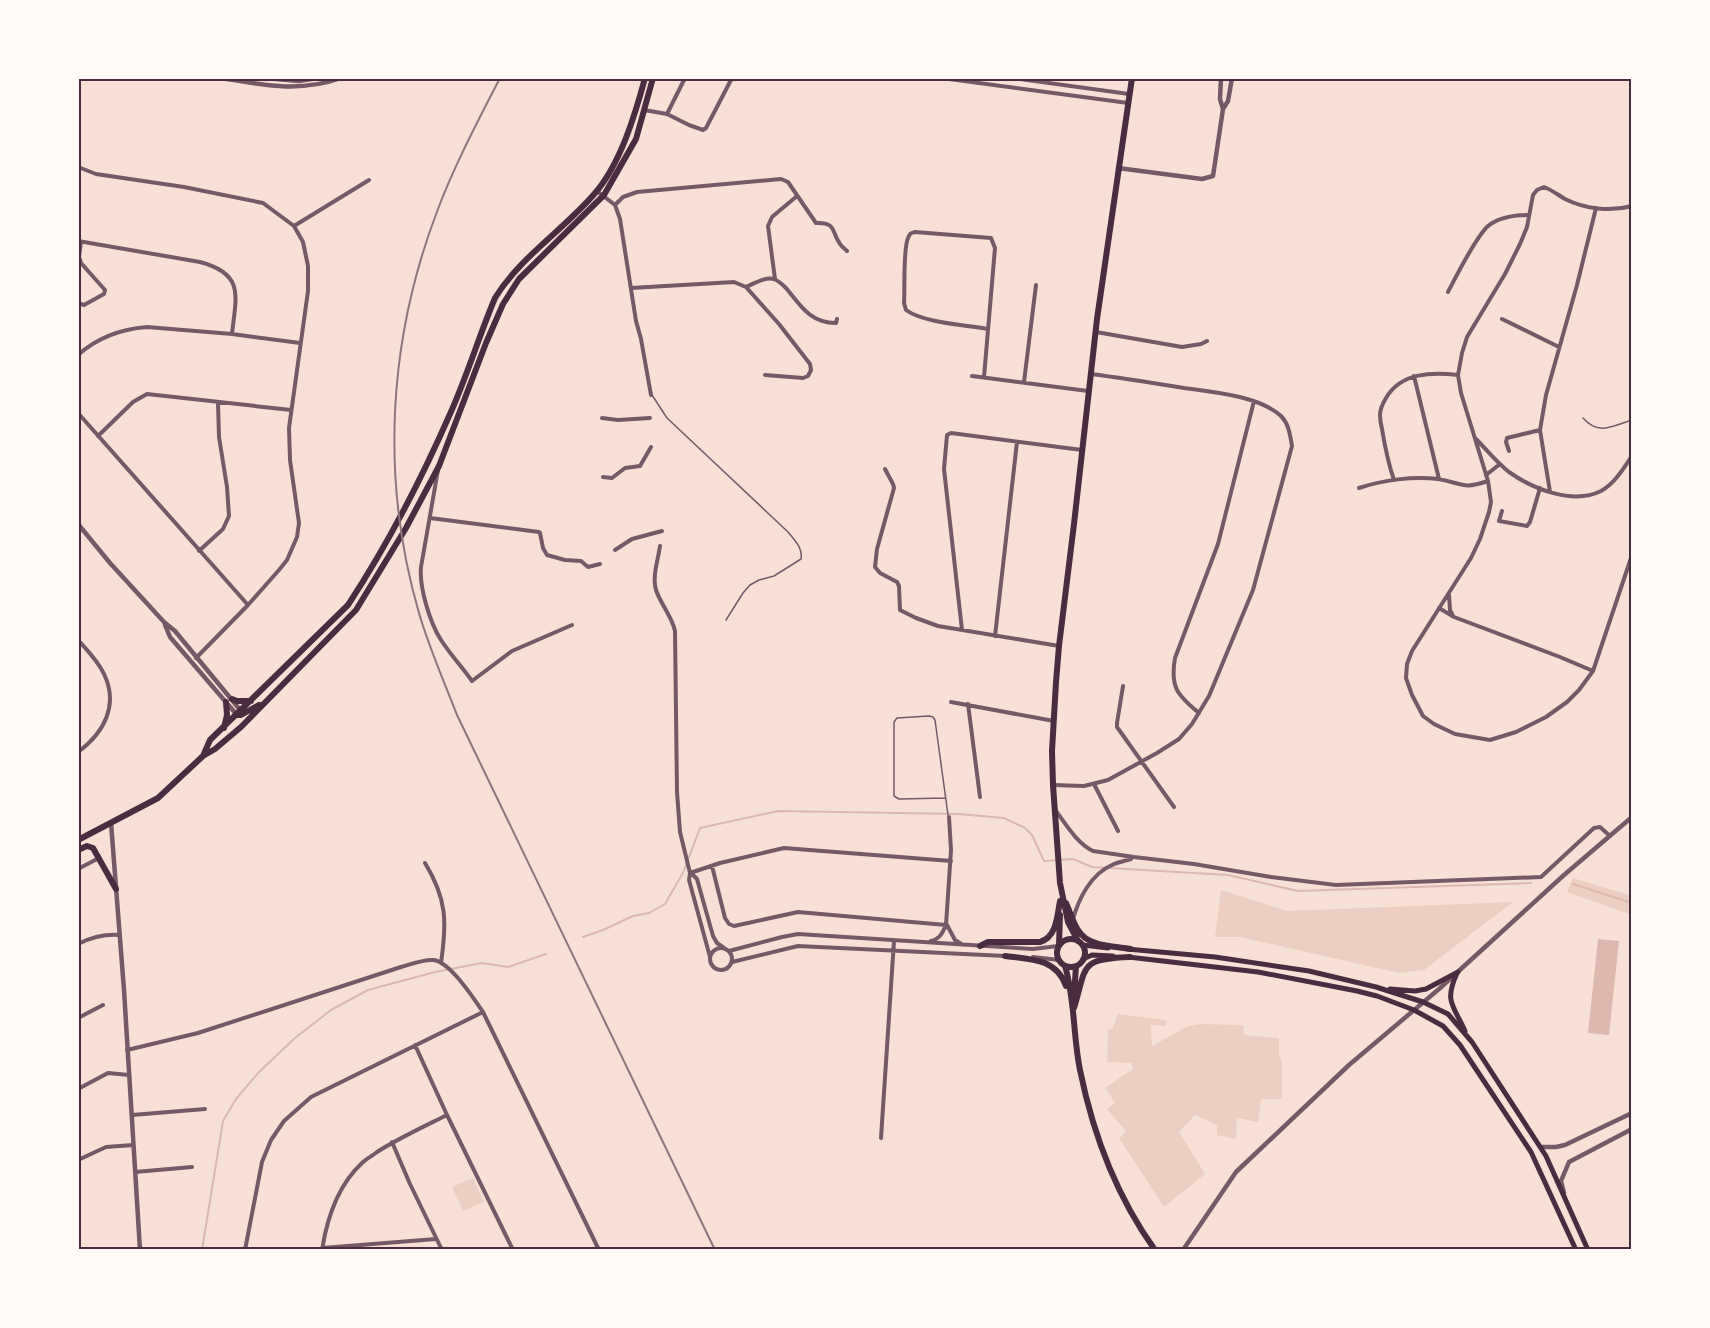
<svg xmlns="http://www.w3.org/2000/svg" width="1710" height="1328" font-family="'Roboto Condensed',sans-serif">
	<rect width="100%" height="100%" fill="#f7e1d7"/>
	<path fill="#ebcfc5" d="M1573,878L1632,896V915L1567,892Z
		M1221,890L1287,911L1513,902L1424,970L1399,973L1240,937H1215Z
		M1118,1014L1166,1020V1026L1151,1025L1152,1046L1188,1026L1201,1024L1243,1025L1244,1035L1279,1038V1055L1282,1061V1099H1261L1258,1122L1237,1118L1236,1139L1217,1135V1125L1195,1115L1179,1132L1205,1174L1164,1207L1119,1138L1126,1131L1107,1109L1115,1103L1105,1088L1133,1069L1131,1063L1107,1062L1108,1029H1112Z
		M473,1178L484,1202L463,1211L452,1187Z"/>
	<path fill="#dcb8b0" d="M1598,939L1619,941L1609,1035L1588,1033Z"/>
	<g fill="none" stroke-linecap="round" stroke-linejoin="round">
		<path stroke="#dcb8b0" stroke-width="2" d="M1573,884L1632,903
			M583,937L603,930L633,916L649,913L665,904L683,873L700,828L778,811L959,814L1004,818L1025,828L1032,835L1044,861L1073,859L1092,867L1228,875L1298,891L1531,883
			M202,1250L223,1121L236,1099L259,1072L295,1038L331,1010L368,990L435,972L482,963L508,967L546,954"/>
		<path stroke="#755966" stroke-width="1.5" d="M652,395L667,418L788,532C795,541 803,548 801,559L774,576L759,580L750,585L743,593L726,620
			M1583,418C1599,436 1612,426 1632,420
			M946,798L899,799L894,796V722L897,718L929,716L933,717L935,720L948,815"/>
		<path stroke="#755966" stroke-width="4" d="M1012,78L1129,94
			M949,79L1128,103
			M644,110L667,114L689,125L703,130L706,128L732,78
			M667,114L685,78
			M78,167L96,174L184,187L263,203L294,226L303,242L308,266V291L289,428L290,460L299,523L297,537L287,560L279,570L248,605L196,658
			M597,191L615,205L620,219L636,321L641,339L651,395
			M615,205L623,197L637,192L781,179L788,182L816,223C837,222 831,232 840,244C842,247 845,249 847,251
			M1632,206C1610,212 1585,209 1565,199C1558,195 1552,190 1544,187L1537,190L1533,195L1527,227L1520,244L1505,274L1467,337L1462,353L1458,375L1461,393L1488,481L1491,502L1489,512L1480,539L1471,558L1412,651L1407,664L1406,678L1412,695L1423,716L1434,724L1455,734L1490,740L1516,732L1546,717L1567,702L1579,690L1593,671L1632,555
			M294,226L369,180
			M78,241L200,262C245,274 236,296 232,334
			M775,279L768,226L772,217L797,196
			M746,287C755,283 765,277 774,279C779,281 783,285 786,288C801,306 810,323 836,323L837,319
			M631,288L734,282L746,287L779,324L810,364L811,370L808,376L803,378L765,375
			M1448,292C1457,275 1475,238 1488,226C1499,217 1516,215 1529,215
			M78,303L84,305L104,294L105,290L81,263L79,257L81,242
			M1502,319L1559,347
			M1096,332L1182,347L1201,344L1207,341
			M78,355C97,338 121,329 147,327L232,334L300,343
			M972,376L1088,391
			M1414,376L1439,479
			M984,377L995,248L991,238L915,232C911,233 910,233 908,238C903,249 905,289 904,303L906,310C924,323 965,325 988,329
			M1024,382L1036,285
			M78,413L248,605
			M602,418L618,420L650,418
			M98,436L133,402L147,394L291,410
			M1476,439C1487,450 1497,463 1509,472C1533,489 1573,505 1601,491C1615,483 1623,469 1632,456
			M1509,451L1506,442L1507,438L1540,430
			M885,469L893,484L894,488L877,549L875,567L880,573L897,582L899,586L900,610L916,618L938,626L1059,646
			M438,470L421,567C419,587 430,623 441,640C450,654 462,667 472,681L512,651L572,625
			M1486,475L1500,464
			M603,477L612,478L625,468L640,466L651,447
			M1394,480C1388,463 1385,447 1382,429C1381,425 1380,420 1380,415C1380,409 1383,403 1386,398C1401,372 1433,372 1458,375
			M1359,488C1383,480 1413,476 1438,479C1463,483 1461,490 1488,481
			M1550,492L1540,430L1546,395L1577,285L1596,208
			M1502,511L1499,521L1527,526L1530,522L1540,488
			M430,518L539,532L540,533L543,548L547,555L565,560L581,561L588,567L600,564
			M660,546C658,560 652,577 656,590C661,605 672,616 675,631L677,792L680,832L690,873L689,880L710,957
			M615,550L632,539L662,531
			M199,551L223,529L229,516L227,487L219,437L218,403
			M1449,595L1450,610L1453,616
			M1439,608L1454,617L1560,657L1593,671
			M962,630L944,469L947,435L951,433L1082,450
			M995,636L1017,442
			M78,640C87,650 98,661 104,674C119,705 104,733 78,752
			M1123,686L1117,723V727L1174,807
			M951,702L1054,721
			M968,704L980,797
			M1199,713C1177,695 1170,687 1175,658L1218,544L1254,401
			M1094,784L1118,831
			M1053,785L1084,786L1108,780L1157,753L1179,739L1192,724L1209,696L1253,590L1292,446C1290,435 1289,424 1281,416C1259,396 1213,392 1184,388C1153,383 1122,378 1091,374
			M1056,811C1067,826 1077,843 1093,851L1134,857L1194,864L1271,877L1336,885L1541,877L1594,828L1600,827L1610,836
			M425,863C447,899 447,922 441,963
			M712,866L725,918L729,924L734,926L798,912L946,925
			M78,869L99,858
			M690,873L720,863L784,848L951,861
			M691,873L697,879L713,936L717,943L724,948
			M1073,919C1079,898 1091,874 1112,865C1118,862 1124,861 1131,859
			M947,925L955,940L963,945
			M931,941C940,939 943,932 946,925L951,850L949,817
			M78,944C92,937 104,934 119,935
			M710 959a11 11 0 1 1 22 0a11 11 0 1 1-22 0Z
			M729,951L782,937L798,934L1033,949L1058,946
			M1033,957L1059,960
			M732,962L798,946L1005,956
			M78,1018L103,1005
			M415,1045L447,1115L513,1250
			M127,1050L198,1033L401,967C411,964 424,959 434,960C451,963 474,999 483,1012L599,1250
			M78,1089L108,1073L129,1075
			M132,1115L205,1109
			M881,1138L894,941
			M392,1142L410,1184L442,1250
			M78,1160L106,1147L133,1145
			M135,1172L192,1167
			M322,1248L436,1239
			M245,1250L262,1162L271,1140L284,1121L311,1097L483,1012
			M322,1250C327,1218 337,1186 362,1163C366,1159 372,1156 377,1152C399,1138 423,1127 447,1115"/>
		<path stroke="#755966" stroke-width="4.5" d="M221,78C263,85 299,93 341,78
			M265,78L299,81L318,78
			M1223,109L1228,101L1232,78
			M1118,168L1202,179L1213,176L1223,109L1220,99L1221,78
			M78,524L110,563L164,622L175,631L241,711
			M165,625L170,637L237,715
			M111,823L124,990L140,1250
			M1541,1147H1556L1565,1145L1632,1113
			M1564,1193L1561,1181L1569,1162L1632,1129
			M1183,1250L1236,1172L1349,1065L1439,989L1564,875L1632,817"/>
		<path stroke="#4a2c40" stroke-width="5" d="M1083,945L1108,948
			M1127,949L1215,957L1309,971L1376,987L1423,1002L1448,1014L1472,1042L1546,1156L1588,1250
			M1128,957L1258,972L1357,991L1377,996L1414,1010L1443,1026L1460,1045L1531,1152L1576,1250
			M1083,959L1092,955L1113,956
			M1457,973C1444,1002 1453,1004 1465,1031
			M1390,989L1415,991L1426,989L1458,972"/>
		<path stroke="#4a2c40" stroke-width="6" d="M232,699L237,701H251
			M237,715H241L259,705
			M224,728L227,715L226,702
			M203,756L210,740L348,605C388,544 421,480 450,414C467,376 479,336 495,298C521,256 565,229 596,192C621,162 635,115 645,78
			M78,840L158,798L203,756L215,749L241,727L356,610L406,528L439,466L486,343L503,304L519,279L604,195L636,139L653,78
			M78,850L87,846L93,848L116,889
			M1066,903C1070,912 1073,922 1078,930C1088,947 1113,946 1131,949
			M1057 953a14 14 0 1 1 28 0a14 14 0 1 1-28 0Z
			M1078,941L1068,922L1060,883L1053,785L1052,751L1056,682L1059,646L1074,524L1097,319L1132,78
			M1059,945L1060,915
			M980,946L988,942H1040C1057,937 1057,916 1060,901
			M1005,956C1030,959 1056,958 1066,986
			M1065,966C1075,999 1073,1036 1080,1070C1093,1134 1117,1197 1155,1250
			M1074,996L1076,966
			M1074,1008C1087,965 1079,959 1130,957"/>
		<path stroke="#8f747c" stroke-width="2" d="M500,78C478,121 455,164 438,209C388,339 380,479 419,613C429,648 444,681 457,715L715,1250"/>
	</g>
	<rect width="1710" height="1328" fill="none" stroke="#fffaf5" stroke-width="159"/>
	<rect x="80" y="80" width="1550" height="1168" fill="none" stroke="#4a2c40" stroke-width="2"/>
</svg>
